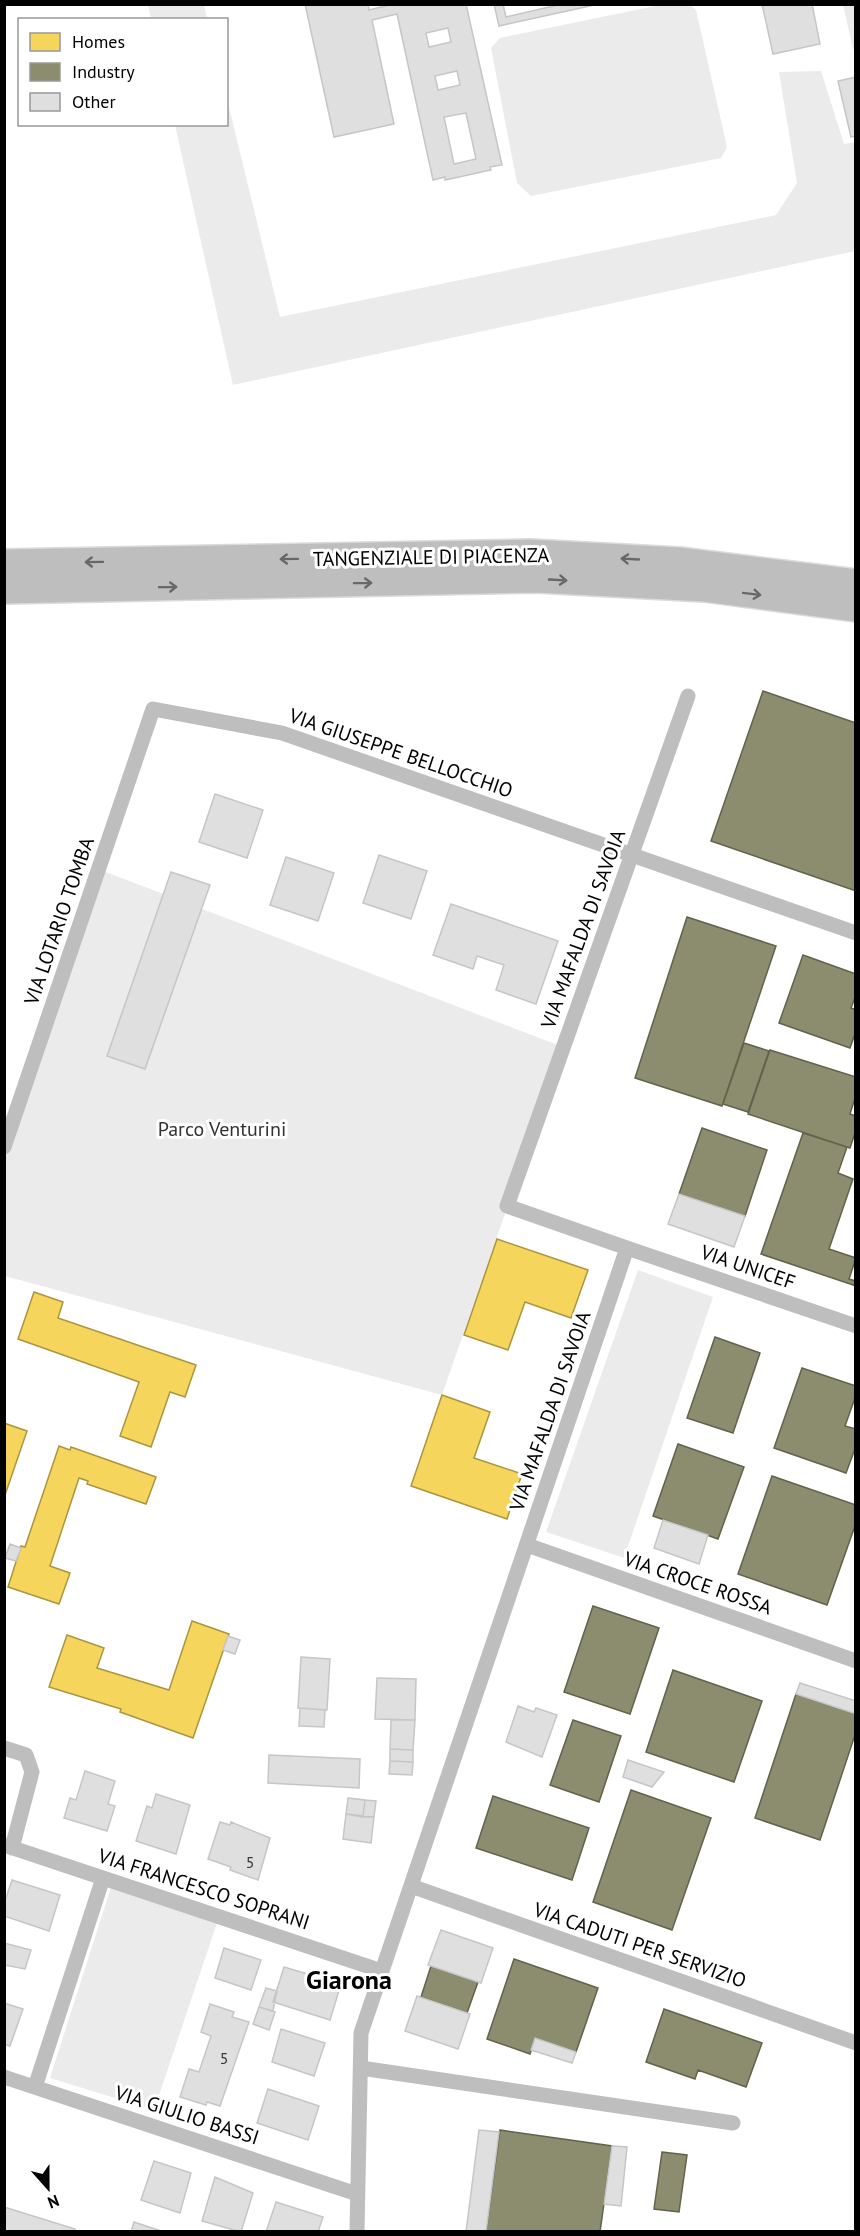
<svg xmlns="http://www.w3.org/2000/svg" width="860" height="2236" font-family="'PT Sans',sans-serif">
	<rect width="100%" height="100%" fill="#fff"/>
	<path fill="#ebebeb" d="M148,5H204L207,19H151Z
		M660,5H690L696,10L727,147L721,158L531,196L517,183L491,48L500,38Z
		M843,5H855V50L853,49Z
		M821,71L844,144L855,142V251L233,385L175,125L226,124L227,99L280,317L776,215L797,183L779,72Z
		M98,869L563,1047L442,1395L5,1276V1147Z
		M638,1270L713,1297L624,1558L546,1532Z
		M113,1881L217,1923L154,2110L50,2078Z"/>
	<path fill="#f6d55c" stroke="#ac9540" stroke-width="1.5" d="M497,1239L588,1270L571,1318L525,1302L508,1350L464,1335Z
		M34,1292L63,1302L58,1318L196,1365L185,1397L170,1392L151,1447L120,1436L139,1382L18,1339Z
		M442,1395L490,1412L474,1458L522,1474L507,1519L411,1486Z
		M4,1423L27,1431L4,1498Z
		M59,1446L70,1450L71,1447L156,1477L146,1504L87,1484L88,1481L79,1478L50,1566L70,1573L59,1604L8,1587L21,1546L25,1547Z
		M192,1621L229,1634L193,1738L120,1712L121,1709L49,1687L67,1635L104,1648L97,1668L169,1690Z"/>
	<path fill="#8c8c6e" stroke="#62624d" stroke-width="1.5" d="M763,691L856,723V891L711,841Z
		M687,917L776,946L722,1106L635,1078Z
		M803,955L856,974V995L851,1008L856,1010V1031L850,1048L779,1023Z
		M744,1043L769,1051L748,1112L723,1104Z
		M770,1050L856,1077V1095L850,1114L856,1116V1130L850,1148L748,1114Z
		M702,1128L767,1150L745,1216L679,1194Z
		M803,1133L847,1147L838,1173L853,1179L829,1249L856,1258L849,1279L856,1281V1286L761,1254Z
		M715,1337L760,1353L733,1433L687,1418Z
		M802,1368L856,1386V1395L845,1426L856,1429V1446L846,1473L774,1448Z
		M678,1444L744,1467L718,1539L653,1516Z
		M772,1476L856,1505V1523L827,1605L738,1574Z
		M593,1606L659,1628L630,1714L564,1692Z
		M673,1670L762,1701L734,1782L646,1752Z
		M796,1694L856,1714V1732L820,1840L755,1818Z
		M573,1720L621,1736L599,1802L550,1785Z
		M631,1790L711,1818L672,1930L593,1902Z
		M493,1796L589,1828L572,1880L476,1848Z
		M514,1959L598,1988L576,2052L535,2038L530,2054L487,2039Z
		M431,1966L478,1982L467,2013L421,1997Z
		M664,2009L762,2043L746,2087L698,2070L695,2079L646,2062Z
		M500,2130L612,2146L600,2232H486Z
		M662,2152L687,2155L679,2212L654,2209Z"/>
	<path fill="#dfdfdf" stroke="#c6c6c6" stroke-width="1.5" fill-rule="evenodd" d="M305,4H368L369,10L393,4H466L502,165L490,167L491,170L445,180V177L433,180L397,14L372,20L394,124L334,137ZM448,28L451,42L429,47L426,33ZM457,71L460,85L438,90L435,76ZM466,113L476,159L454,164L444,117Z
		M494,4H503L506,17L562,4H599L499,26Z
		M762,4H812L820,44L773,54Z
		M856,77V136L851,137L838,81Z
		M215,794L263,810L247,858L199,842Z
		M379,855L427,871L411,919L363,903Z
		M286,857L334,873L318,921L270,905Z
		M171,872L210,885L145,1069L107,1056Z
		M451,904L558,941L536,1004L496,990L504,965L477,956L473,969L433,955Z
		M679,1194L745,1216L734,1247L668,1224Z
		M663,1520L708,1535L699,1564L654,1548Z
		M10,1544L21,1548L16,1561L5,1558Z
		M228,1636L240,1640L235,1654L223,1650Z
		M301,1657L330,1659L327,1710L298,1708Z
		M377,1678L416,1679L415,1720L375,1719Z
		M800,1683L856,1701V1714L796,1694Z
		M518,1706L534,1712L536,1708L557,1715L542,1757L506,1742Z
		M300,1708L325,1710L324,1727L299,1726Z
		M391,1720H415L413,1750L390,1749Z
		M390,1749L413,1750V1762L390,1761Z
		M269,1755L360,1759L359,1788L268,1783Z
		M628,1760L664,1772L652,1787L623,1777Z
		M390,1761L413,1762L412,1775L389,1774Z
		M85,1771L115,1781L108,1804L115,1806L107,1831L64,1818L70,1798L76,1800Z
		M156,1794L190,1805L176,1854L136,1841L147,1806L152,1808Z
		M348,1798L365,1800L363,1817L346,1814Z
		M365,1800L376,1801L374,1817H363Z
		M346,1814L374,1817L371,1843L343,1839Z
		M220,1822L230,1825L231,1822L270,1838L258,1880L230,1870L231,1867L208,1859Z
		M12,1880L60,1895L49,1931L4,1916V1904Z
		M441,1930L493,1948L481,1983L428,1965Z
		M4,1943L31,1950L25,1969L4,1965Z
		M224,1948L261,1960L251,1990L215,1978Z
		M284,1967L341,1984L330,2020L273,2002Z
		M266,1988L277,1991L273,2011L259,2007Z
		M417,1996L470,2014L458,2049L405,2031Z
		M4,2003L23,2009L10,2046L4,2044Z
		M210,2004L234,2012L232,2017L249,2022L220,2106L207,2102L206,2105L180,2097L189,2069L199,2072L211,2036L201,2032Z
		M259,2007L275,2012L269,2030L253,2024Z
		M281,2029L325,2043L314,2076L272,2062Z
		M535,2038L576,2052L572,2063L531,2050Z
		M268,2089L319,2106L308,2140L257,2123Z
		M479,2130L499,2132L486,2232H466Z
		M612,2146L627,2147L621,2206L604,2204Z
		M154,2161L191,2173L180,2213L141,2200Z
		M215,2177L253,2193L241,2232L202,2221Z
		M276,2202L323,2217L318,2232H266Z
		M4,2207L75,2229L74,2232H4Z
		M134,2222L164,2232H131Z"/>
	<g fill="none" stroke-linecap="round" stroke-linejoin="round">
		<g stroke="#dbdbdb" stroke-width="30">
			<path id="highway" d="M4,563L530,553L679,561L856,583
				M4,590L537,579L704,588L856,608"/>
		</g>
		<path stroke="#bebebe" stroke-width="15" d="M4,1147L153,709L282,733L856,933
			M627,1248L856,1326
			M527,1545L856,1661
			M4,1748L26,1755L32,1772L12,1848
			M4,1845L382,1971
			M411,1886L856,2043
			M361,2068L733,2123
			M4,2077L357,2194
			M35,2087L103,1878
			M357,2232L361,2033L627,1248L507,1206L688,696"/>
		<use href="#highway" stroke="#bebebe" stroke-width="27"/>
	</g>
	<defs><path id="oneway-shaft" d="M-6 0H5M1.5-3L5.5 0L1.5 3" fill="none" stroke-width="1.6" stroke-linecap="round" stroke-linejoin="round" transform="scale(1.5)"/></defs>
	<g stroke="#686868">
		<use href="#oneway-shaft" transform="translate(289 559) rotate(179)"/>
		<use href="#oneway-shaft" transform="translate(630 559) rotate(-177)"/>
		<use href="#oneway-shaft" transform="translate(94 562) rotate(179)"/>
		<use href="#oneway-shaft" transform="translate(558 580) rotate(3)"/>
		<use href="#oneway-shaft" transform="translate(363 583) rotate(-1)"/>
		<use href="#oneway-shaft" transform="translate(168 587) rotate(-1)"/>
		<use href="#oneway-shaft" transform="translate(752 594) rotate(7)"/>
	</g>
	<g text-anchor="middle" stroke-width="6" stroke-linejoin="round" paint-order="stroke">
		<g font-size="16" fill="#383838">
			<text x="250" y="1868">5</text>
			<text x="224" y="2064">5</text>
		</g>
		<g font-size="20" fill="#000" stroke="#fff">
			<text transform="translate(431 557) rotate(-1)" y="7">TANGENZIALE DI PIACENZA</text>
			<text transform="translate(401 753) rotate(19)" y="7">VIA GIUSEPPE BELLOCCHIO</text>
			<text transform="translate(59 921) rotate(-71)" y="7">VIA LOTARIO TOMBA</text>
			<text transform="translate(583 929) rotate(-70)" y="7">VIA MAFALDA DI SAVOIA</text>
			<text transform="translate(748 1267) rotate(19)" y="7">VIA UNICEF</text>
			<text transform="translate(550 1411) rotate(-71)" y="7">VIA MAFALDA DI SAVOIA</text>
			<text transform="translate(698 1583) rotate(19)" y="7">VIA CROCE ROSSA</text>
			<text transform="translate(204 1889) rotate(18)" y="7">VIA FRANCESCO SOPRANI</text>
			<text transform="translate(640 1945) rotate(19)" y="7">VIA CADUTI PER SERVIZIO</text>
			<text transform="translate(187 2115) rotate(18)" y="7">VIA GIULIO BASSI</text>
		</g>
		<g font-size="20" fill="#323232" stroke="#fff">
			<text x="222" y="1136">Parco Venturini</text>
		</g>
		<g font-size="26" font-weight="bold" fill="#000" stroke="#fff">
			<text x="349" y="1989">Giarona</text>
		</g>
	</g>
	<rect width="860" height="2236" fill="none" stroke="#000000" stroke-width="12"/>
	<rect x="18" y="18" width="210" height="108" fill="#ffffff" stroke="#999999" stroke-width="1.5"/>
	<rect x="30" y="33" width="30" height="18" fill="#f6d55c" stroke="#999999" stroke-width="1.5"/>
	<text x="72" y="48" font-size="18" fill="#000000">Homes</text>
	<rect x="30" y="63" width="30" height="18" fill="#8c8c6e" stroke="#999999" stroke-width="1.5"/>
	<text x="72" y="78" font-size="18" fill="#000000">Industry</text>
	<rect x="30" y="93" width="30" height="18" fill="#dfdfdf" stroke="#999999" stroke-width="1.5"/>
	<text x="72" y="108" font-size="18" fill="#000000">Other</text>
	<g transform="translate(48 2188) rotate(159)" stroke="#ffffff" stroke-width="4.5" paint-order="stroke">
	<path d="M0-4.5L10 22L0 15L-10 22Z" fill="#000000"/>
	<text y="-9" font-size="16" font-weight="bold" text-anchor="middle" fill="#000000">N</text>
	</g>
</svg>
